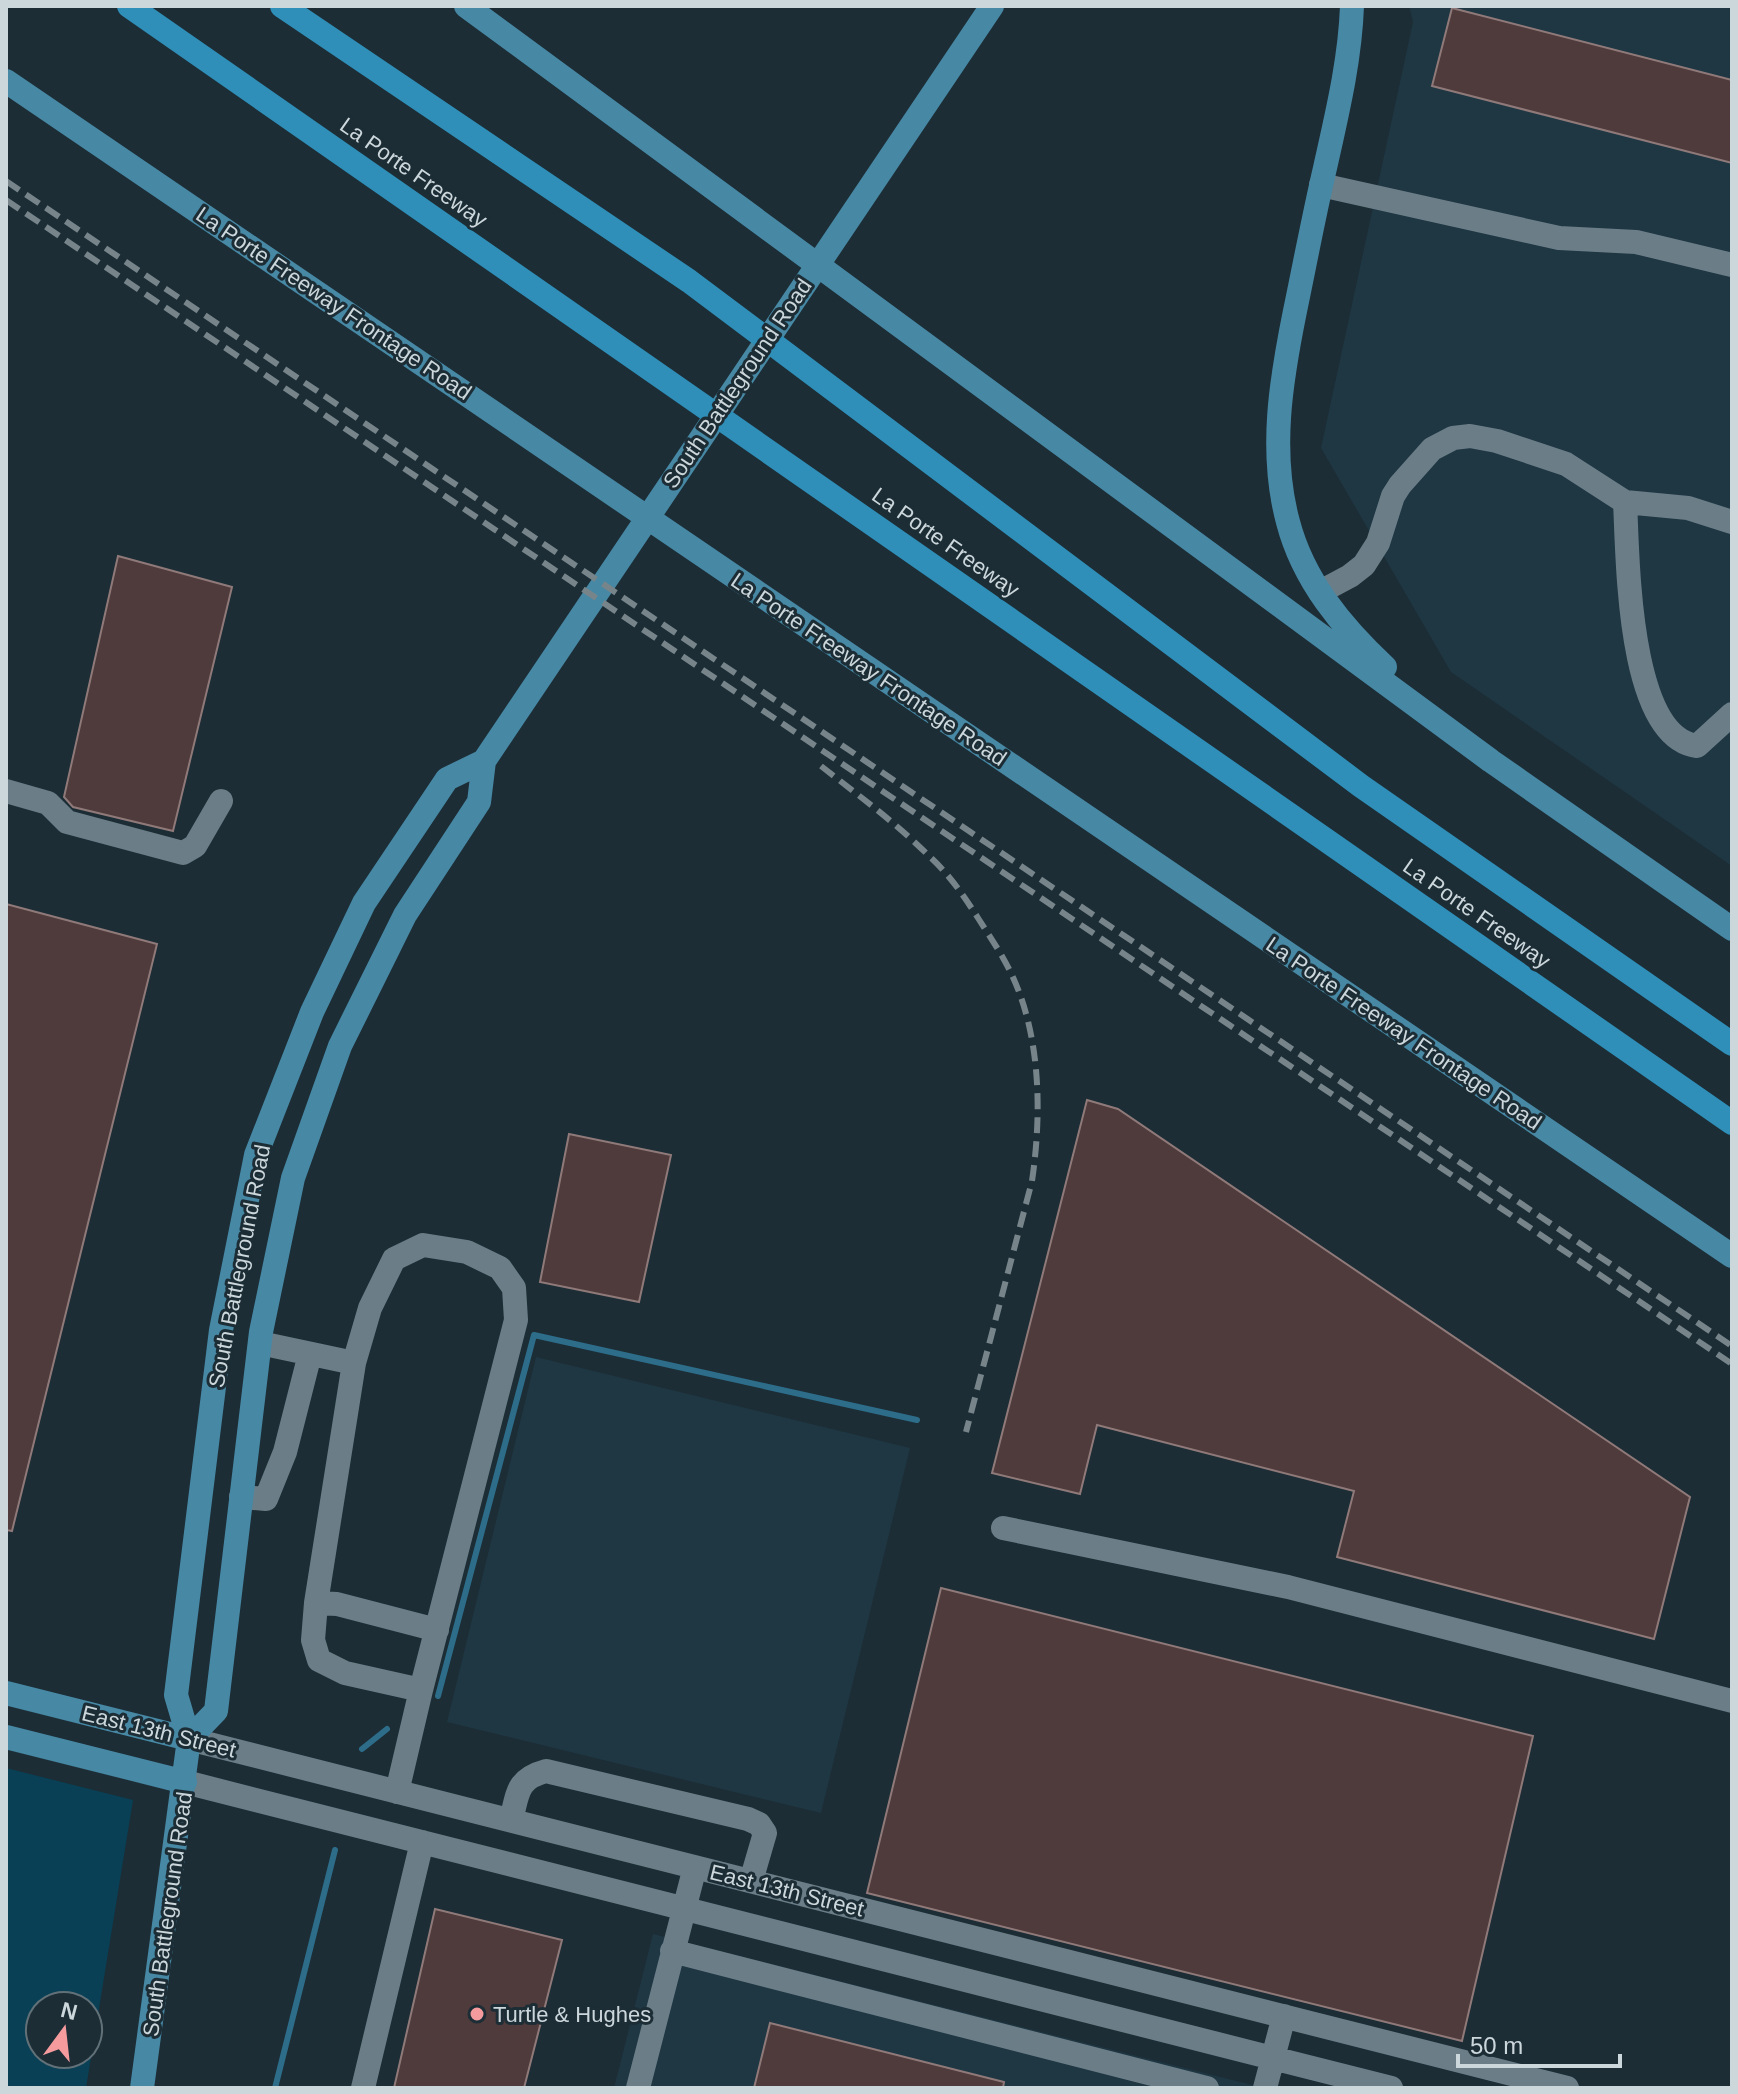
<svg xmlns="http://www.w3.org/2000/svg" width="1738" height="2094" font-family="Arial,sans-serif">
	<rect width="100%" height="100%" fill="#1c2d35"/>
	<path fill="#1f3743" d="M1409,6H1732V866L1451,672L1321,448L1413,22Z
		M536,1357L910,1448L821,1813L447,1722Z
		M653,1934L1264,2088H614Z"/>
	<path fill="#094056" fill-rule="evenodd" d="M6,1768L133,1800L86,2088H6ZM40,2006H88V2054H40Z"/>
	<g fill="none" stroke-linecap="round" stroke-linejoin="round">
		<path stroke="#2d6d8a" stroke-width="6" d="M438,1696L534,1335L917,1420
			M362,1749L387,1729
			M275,2088L335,1850"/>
	</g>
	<path fill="#4f3b3c" stroke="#8f7979" stroke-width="2" d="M1452,8L1732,80V163L1432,86Z
		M118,556L232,587L173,831L73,807L64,797Z
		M6,904L157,944L12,1531L6,1530Z
		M1087,1100L1118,1109L1690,1497L1654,1639L1337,1557L1354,1491L1097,1425L1080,1494L992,1473Z
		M569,1134L671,1155L639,1302L540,1282Z
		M941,1588L1533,1736L1462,2041L867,1893Z
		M435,1909L562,1940L524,2088H394Z
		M770,2023L1004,2082L1003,2088H754Z"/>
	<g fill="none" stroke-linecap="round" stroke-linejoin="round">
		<path stroke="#6b7e88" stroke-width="24" d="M1321,185L1559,238L1636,242L1732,265
			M1625,502C1628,556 1627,737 1697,746L1732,714
			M1320,592L1350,576L1364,565L1378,543L1393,496L1400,485L1432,449L1453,438L1470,436L1497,441L1566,464L1625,502L1688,508L1732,522
			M6,791L48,803L67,822L183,853L195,846L221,801
			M260,1343L354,1363L316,1603L313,1640L319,1660L345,1673L421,1690L516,1320L514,1288L500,1268L467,1252L423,1245L394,1259L370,1308L354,1363
			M241,1497L266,1499L285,1452L310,1354
			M1003,1528L1288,1587L1732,1701
			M316,1603L337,1604L437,1630
			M189,1739L1567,2088
			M185,1782L1391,2088
			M397,1792L421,1690
			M511,1820C518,1794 516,1779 546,1771L748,1819L759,1824L765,1833L751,1881
			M672,1951L1207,2088
			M363,2088L422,1842
			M638,2088L695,1867
			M1265,2088L1284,2016"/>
		<path stroke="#4788a5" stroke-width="24" d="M466,6L1491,761L1732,929
			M1352,6C1350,61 1337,114 1325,168C1314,215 1305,263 1295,311C1281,380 1269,452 1288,522C1303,580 1342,627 1385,667
			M6,81L1732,1256
			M6,1693L189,1739
			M6,1737L185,1782
			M189,1739L216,1711L261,1332L293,1178L340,1046L405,915L479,802L484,761L992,6
			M142,2088L189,1739L176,1695L221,1330L256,1155L312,1012L364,903L447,779L484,761"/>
		<path stroke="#2f8fb9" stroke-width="24" d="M129,6L1732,1123
			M282,6L689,281L1361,786L1732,1044"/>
		<path stroke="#77858b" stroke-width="6" stroke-dasharray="16 8" stroke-linecap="butt" d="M6,181L1732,1346
			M6,200L1732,1364
			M821,766C858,795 896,823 929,856C949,874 964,896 978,918C989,935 1001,953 1010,971C1041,1034 1042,1113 1032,1181L966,1432"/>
	</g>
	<circle fill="#f59b9e" stroke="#1c2d35" stroke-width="3" cx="477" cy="2014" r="8"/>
	<g text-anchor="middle" stroke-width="6" stroke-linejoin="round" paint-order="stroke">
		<g font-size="22" fill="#ccd7dc" stroke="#1c2d35">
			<text transform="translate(414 172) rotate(35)" y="8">La Porte Freeway</text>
			<text transform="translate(334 303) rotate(34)" y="8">La Porte Freeway Frontage Road</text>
			<text transform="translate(737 383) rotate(-56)" y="8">South Battleground Road</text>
			<text transform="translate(946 542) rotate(35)" y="8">La Porte Freeway</text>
			<text transform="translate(869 669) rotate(34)" y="8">La Porte Freeway Frontage Road</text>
			<text transform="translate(1477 913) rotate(35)" y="8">La Porte Freeway</text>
			<text transform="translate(1404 1033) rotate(34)" y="8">La Porte Freeway Frontage Road</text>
			<text transform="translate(239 1266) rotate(-79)" y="8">South Battleground Road</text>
			<text transform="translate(159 1731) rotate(14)" y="8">East 13th Street</text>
			<text transform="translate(787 1890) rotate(14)" y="8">East 13th Street</text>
			<text transform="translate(167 1914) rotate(-82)" y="8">South Battleground Road</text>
		</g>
		<g font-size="22" fill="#ccd7dc" stroke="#1c2d35" text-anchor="start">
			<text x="493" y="2022">Turtle &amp; Hughes</text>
		</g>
	</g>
	<rect width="1738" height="2094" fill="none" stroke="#ccd7dc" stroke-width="16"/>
	<g transform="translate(64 2030) rotate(15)"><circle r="38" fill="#1c2d35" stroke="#627178" stroke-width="2"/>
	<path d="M0-6L14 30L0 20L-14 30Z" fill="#f59b9e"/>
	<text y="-12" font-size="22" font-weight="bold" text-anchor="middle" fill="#ccd7dc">N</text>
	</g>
	<path d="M1458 2054v12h162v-12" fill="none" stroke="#ccd7dc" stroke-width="4"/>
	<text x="1470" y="2054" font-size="24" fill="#ccd7dc" stroke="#1c2d35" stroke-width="6" paint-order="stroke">50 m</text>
</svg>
